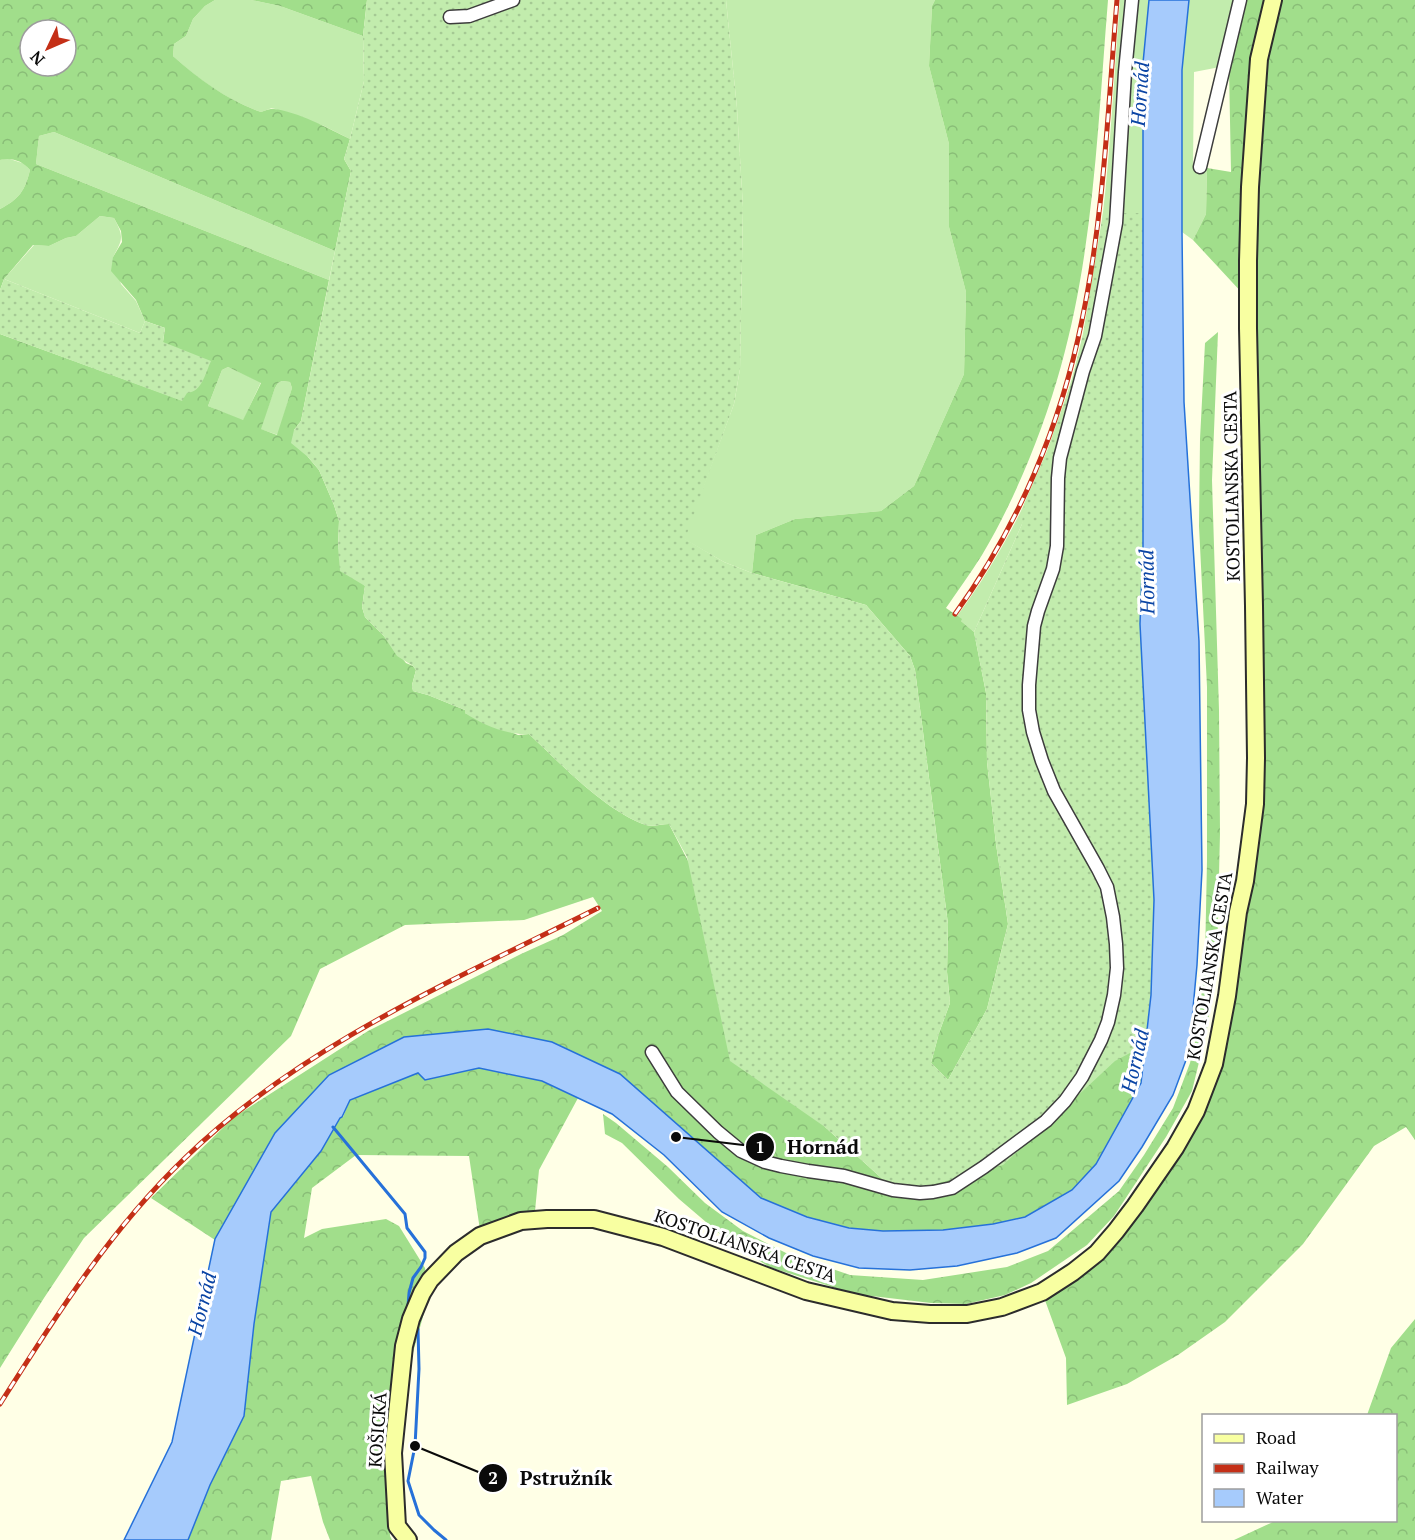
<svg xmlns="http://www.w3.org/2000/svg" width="1415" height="1540" font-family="'PT Serif',serif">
	<defs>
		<pattern id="forest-crowns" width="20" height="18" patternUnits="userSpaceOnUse" patternTransform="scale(1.5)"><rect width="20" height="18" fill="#a1de8b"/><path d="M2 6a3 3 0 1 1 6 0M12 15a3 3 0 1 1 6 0" fill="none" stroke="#89bd77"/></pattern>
		<pattern id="garden-dots" width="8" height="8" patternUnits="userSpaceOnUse" patternTransform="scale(1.5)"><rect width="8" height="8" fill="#c2ecad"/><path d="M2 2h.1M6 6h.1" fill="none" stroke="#a5c994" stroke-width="1.8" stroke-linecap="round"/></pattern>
	</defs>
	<rect width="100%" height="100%" fill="#ffffe6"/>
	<path fill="#c2ecad" d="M215,0H251L280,6L363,36L364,81L350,139L324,126L272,108L261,112C227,100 199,80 173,56L174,44L186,36L193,19L205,6Z
		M726,0H935L932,6L929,66L949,144V227L966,292L964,374L914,486L881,511L795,519L756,535L752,573L724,562L684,539L734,404L740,369L743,207L737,108Z
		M1120,0H1129L1118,169L1094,329L1022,524L974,632L961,621L957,616C1018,534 1061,434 1083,335C1108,225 1111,112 1120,0Z
		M1136,0H1149L1143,63L1144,213H1120Z
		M1189,0H1235L1220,67L1194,72L1193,166L1207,168L1206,214L1193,240L1182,232V70Z
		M54,132L335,251L329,280L36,164L39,136Z
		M7,158L25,164L30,170C25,191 19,199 0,209V160Z
		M100,216L114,218C124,237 123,239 113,257L121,284L136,301L145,321L140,333L4,279L34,245L49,246L66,238L76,236Z
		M228,367L261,382L243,421L208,406L222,370Z
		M282,381L290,382L292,388L278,435L260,429L275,388L278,383Z"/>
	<path fill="url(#forest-crowns)" fill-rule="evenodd" d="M0,0H215L205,6L193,19L186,36L174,44L173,56C200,80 227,100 261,112C265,111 270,108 274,109C296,111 330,129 350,139L344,159L351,171L335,251L54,132L39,136L36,164L329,280L301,421L294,430L308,457L319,470L334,505L339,521L338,548L365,586L362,607L365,617L383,635L406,663L413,666L416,670L412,685L413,691L428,695L465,710V713L518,735L529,734C561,764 605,811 646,825C653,827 662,824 669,824L825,1127L899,1194L1110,1050L1141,1047L1145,1045L1141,1083L1096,1164L1072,1190L1025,1217L993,1224L944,1230L883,1231L849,1228L807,1217L761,1198L733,1173L488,1029L275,1133L215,1240L151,1198L234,1117L368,1031L521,954L563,935L602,911L593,897L524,920L405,925L320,969L291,1036L84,1238L44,1298L0,1368V334L181,400L163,342L165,328L145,321L136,300L111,271L113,257L122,242L121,231L114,218L100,216L76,236L66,238L49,246L33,245L4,279L0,290V209C19,199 25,191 30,170C23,161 11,157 0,160ZM30,30H66V66H30ZM228,367L261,383L243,420L208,406L222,370ZM282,381L290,382L292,388L277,435L261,429L275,388L278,383Z
		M251,0H367L363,36L280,6Z
		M935,0H1108C1098,122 1094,248 1061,366C1044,428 1015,500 982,555C971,573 958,590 946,608L962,619L961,621L974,632L986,693L987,762L996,844L1008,924L987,1009L948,1080L931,1063L939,1033L950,1003L947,972L948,924L915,670L910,656L866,605L752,573L756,535L795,519L881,511L914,486L964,374L966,292L949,227V144L929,66L932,6Z
		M1245,0H1265L1244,295L1193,240L1206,214L1207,168L1231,172L1229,69Z
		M1273,0H1415V1140L1406,1127L1374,1146L1303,1244L1225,1322L1178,1355L1127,1384L1067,1405L1066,1358L1042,1292L1097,1253L1196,1111L1245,881L1254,606L1250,187Z
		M1218,332L1212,480L1219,710L1220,833L1217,961L1207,1029L1192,1091L1166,1137L1114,1216L1087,1245L1031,1283L1005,1295L966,1304L931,1303L855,1294L769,1267L720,1234L679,1199L622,1143L605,1134L603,1114L616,1123L668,1167L705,1203L743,1231L786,1253L850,1275L923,1280L1007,1267L1048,1251L1119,1191L1144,1155L1173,1108L1190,1063L1198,1029L1205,959L1207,861V687L1199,526L1200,439L1205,343Z
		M479,1068L542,1081L578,1098L539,1170L535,1211L494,1228L481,1237L469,1156L356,1155L312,1188L304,1238L322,1229L386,1219L399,1226L425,1268L429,1295L397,1410L388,1488L390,1536L392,1540H330L323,1522L311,1476L281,1481L271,1540H188L210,1485L244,1416L254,1324L271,1212L321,1151L340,1118L343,1117L350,1100L418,1073L425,1080Z
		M1415,1319V1540H1234L1275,1521L1396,1520V1416L1367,1415L1391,1348Z"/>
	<path fill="url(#garden-dots)" d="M367,0H726L737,108L743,207L740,369L734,404L685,539L724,562L752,573L866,605L910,656L915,670L948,924L947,972L950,1003L939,1033L931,1063L948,1080L987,1009L1008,924L996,844L987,762L986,693L974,632L1022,524L1024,504L1047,451L1072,380L1083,334L1103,213H1144L1143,548L1140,624L1154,900L1151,995L1145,1045L1115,1061L1003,1165L899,1194L825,1127L730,1061L687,857L669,824C662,824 653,827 646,825C605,811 561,764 529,734C509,736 481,724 465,713V710L428,695L413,691L412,685L416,670L413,666L397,656L383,635L365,617L362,607L365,586L340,571L338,548L339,521L334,505L319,470L308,457L291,443L294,430L301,421L351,171L344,159L350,139L364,81L363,36Z
		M4,279L140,333L145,321L165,328L163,342L211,361C205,374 202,392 187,393L182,401L0,334V290Z"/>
	<path fill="#a6cbfc" stroke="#2671d9" stroke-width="1.5" d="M1149,0H1189L1182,70V232L1184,402L1199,641L1202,870L1197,965L1189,1052L1173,1095L1142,1147L1119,1181L1056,1238L1017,1253L957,1266L910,1270L859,1268L813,1256L769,1238L722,1212L664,1155L612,1114L542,1081L479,1068L425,1080L418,1073L350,1100L342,1117L340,1118L321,1151L271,1212L254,1324L244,1416L210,1485L188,1540H124L172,1442L215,1239L275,1133L329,1075L404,1037L488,1029L552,1042L620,1074L761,1198L807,1217L849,1228L883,1231L943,1230L993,1224L1025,1217L1072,1190L1096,1164L1141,1083L1151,995L1154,900L1140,624L1143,548V63Z"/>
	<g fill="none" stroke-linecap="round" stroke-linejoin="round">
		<path stroke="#2671d9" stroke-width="3" d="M333,1127L405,1214L407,1228L425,1252V1258L421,1267L413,1278L409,1293L408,1306
			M418,1329L419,1369L415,1446L408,1481L419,1515L434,1530L446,1540"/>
		<g stroke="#3d3d3d" stroke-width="15">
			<path id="street" d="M450,17L469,16L513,0
				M1200,167L1240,0
				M652,1052L677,1092L718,1132L741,1151L765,1162L781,1166L808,1171L844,1176L893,1190L920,1193L933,1192L952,1188L984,1167L1046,1121L1065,1101L1082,1077L1101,1040L1108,1022L1114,995L1117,968L1116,944L1113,917L1107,887L1098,869L1054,791L1042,761L1033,732L1029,710V685L1034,626L1038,611L1053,569L1057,546L1058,478L1060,458L1083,371L1095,336L1116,223L1125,72L1132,0"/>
		</g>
		<g stroke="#2c2c2c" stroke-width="20">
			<path id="secondary" d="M408,1540L397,1526L393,1453L404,1346L411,1319L422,1293L430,1280L456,1253L480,1236L521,1221L547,1219H594L663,1237L806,1291L892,1311L930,1314H967L1002,1307L1042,1292L1073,1272L1097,1253L1116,1231L1135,1206L1175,1148L1196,1111L1214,1064L1227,996L1238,912L1245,881L1255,804L1256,758L1254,606L1248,328V261L1250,187L1259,59L1273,0"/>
		</g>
		<use href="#street" stroke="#fff" stroke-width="12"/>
		<use href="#secondary" stroke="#f8ffa1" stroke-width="16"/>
		<g stroke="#c42f17" stroke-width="5">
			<path id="rail" d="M955,614C1018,527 1061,425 1082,320C1104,215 1108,107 1117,0
				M0,1404C55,1317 110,1230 185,1158C302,1045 454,980 598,908"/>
		</g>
		<use href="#rail" stroke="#fff" stroke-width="3" stroke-dasharray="9" stroke-linecap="butt"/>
	</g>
	<g text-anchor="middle" stroke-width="6" stroke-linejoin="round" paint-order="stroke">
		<g font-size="18" fill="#0a0a0a" stroke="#fff">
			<text transform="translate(1232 486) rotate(-91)" y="6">KOSTOLIANSKA CESTA</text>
			<text transform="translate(1210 966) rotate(-80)" y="6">KOSTOLIANSKA CESTA</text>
			<text transform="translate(745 1246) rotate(19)" y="6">KOSTOLIANSKA CESTA</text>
			<text transform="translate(378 1430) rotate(-86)" y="6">KOŠICKÁ</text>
		</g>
		<g font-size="20" font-style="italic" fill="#0a44a4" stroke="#fff">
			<text transform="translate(1140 94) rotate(-86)" y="7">Hornád</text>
			<text transform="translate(1147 582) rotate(-91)" y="7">Hornád</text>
			<text transform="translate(1135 1061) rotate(-77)" y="7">Hornád</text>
			<text transform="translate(202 1304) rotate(-76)" y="7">Hornád</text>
		</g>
	</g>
	<path fill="none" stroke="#0a0a0a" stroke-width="2" d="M676 1137L760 1147M415 1446L493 1478"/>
	<g fill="#0a0a0a" stroke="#fff" stroke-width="2">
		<circle cx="676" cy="1137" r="6"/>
		<circle cx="415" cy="1446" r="6"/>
		<circle cx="760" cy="1147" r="15"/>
		<circle cx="493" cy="1478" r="15"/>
	</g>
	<g font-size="18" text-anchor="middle" font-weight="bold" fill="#fff">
		<text x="760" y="1153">1</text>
		<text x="493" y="1484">2</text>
	</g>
	<g font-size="20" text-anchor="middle" font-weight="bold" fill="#0a0a0a" stroke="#fff" stroke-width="6" stroke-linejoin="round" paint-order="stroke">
		<text x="823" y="1154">Hornád</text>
		<text x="566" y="1485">Pstružník</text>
	</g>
	<rect x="1202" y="1414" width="195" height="108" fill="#ffffff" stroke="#9d9d9d" stroke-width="1.5"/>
	<rect x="1214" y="1434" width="30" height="9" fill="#f8ffa1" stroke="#9d9d9d" stroke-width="1.5"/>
	<text x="1256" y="1444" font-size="18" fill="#0a0a0a">Road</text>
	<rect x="1214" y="1464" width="30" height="9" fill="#c42f17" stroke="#9d9d9d" stroke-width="1.5"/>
	<text x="1256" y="1474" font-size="18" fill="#0a0a0a">Railway</text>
	<rect x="1214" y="1489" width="30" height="18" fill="#a6cbfc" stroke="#9d9d9d" stroke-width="1.5"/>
	<text x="1256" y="1504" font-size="18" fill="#0a0a0a">Water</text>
	<g transform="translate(48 48) rotate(226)"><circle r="28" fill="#ffffff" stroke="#9d9d9d" stroke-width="1.5"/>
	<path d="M0-4.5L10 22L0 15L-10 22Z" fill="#c42f17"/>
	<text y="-9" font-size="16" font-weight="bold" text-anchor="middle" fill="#0a0a0a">N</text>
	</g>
</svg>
